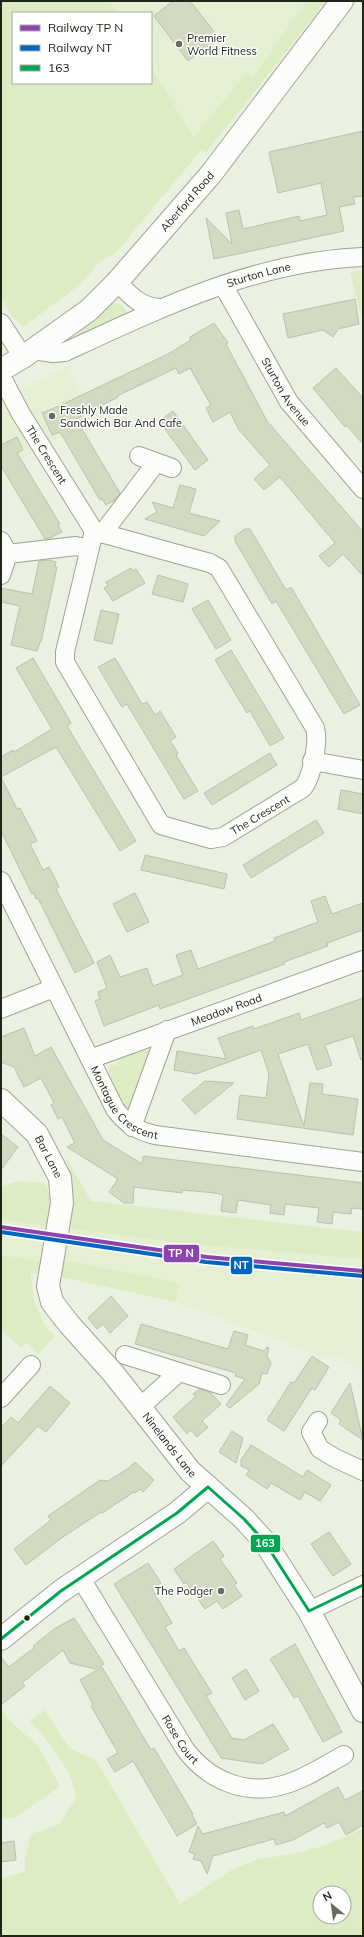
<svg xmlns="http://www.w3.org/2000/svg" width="364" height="1937" font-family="Mulish,sans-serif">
	<rect width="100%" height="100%" fill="#ebf1e0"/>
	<path fill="#e5efd3" d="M109,1H306L271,53L251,77L247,72L194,137L151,68V13H117Z
		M67,366L92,419L1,470V401Z
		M1,1220L191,1244L363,1259V1372L335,1356L332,1360L176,1302L180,1283L1,1255Z"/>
	<path fill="#ddecc3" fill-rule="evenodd" d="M1,1H109L117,13H13V83H151V68L194,137L247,72L252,77L271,53L306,1H326L206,153L201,150L116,253L101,261L78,286L23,327L12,316L1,298Z
		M359,270L363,277V325L350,272Z
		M119,303L128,314L76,337V335L112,304Z
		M145,1046L147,1052L152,1051L132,1107L126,1108L123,1107C116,1093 105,1079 111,1064L116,1066L120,1057Z
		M66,1157L91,1201L363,1232V1259L191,1244L1,1220V1186L20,1181L45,1183L53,1204L71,1180Z
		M1,1255L45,1262L42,1273H31C32,1297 37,1319 55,1336L38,1354L26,1343L21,1348L1,1330Z
		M61,1260L180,1283L176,1302L61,1277Z
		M1,1709L8,1719L39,1747L60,1786L15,1818H1Z
		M45,1710L70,1749L96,1760L180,1904L233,1869L255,1860L303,1852L328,1844L363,1829V1936H1V1878L25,1872V1859L31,1834L60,1824L76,1797C72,1768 48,1742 30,1721ZM320,1893H344V1917H320Z"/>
	<path fill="#d2dac2" stroke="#bbc0b3" d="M173,1H190L219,38L188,61L154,16Z
		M363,131V196L353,197L355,204L339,207L344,231L214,259L206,218L232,244L226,213L239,210L243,229L299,216L300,221L327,215L321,183L278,193L269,152Z
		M355,299L359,324L338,329L333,337L323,330L288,338L283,314Z
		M214,323L228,343L226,344L267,421L363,532V576L343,554L329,567L324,562L319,556L335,543L280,477L264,490L254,479L270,465L239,430L230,412L213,422L206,408L211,405L190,368L179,374L176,368L117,396L118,397L76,419L120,493L115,500L106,505L102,499L100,500L60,432L52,435L42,413L59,406L168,354L191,340L190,337Z
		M336,368L363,398V444L346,425L345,427L313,388Z
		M173,411L208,460L195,470L159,421Z
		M17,437L23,450L17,453L60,524L58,525L62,532L50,538L45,539L1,466V445Z
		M180,485L196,489L189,513L220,521L204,536L145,519L157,512L152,502L173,508Z
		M245,529H250L286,590L291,587L360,705L344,714L276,601L272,604L235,541V536Z
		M48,560L56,562L55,567H57L41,642H40L37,651L11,645L20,606L1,602V588L32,594L39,561Z
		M131,568L133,571L136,569L145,583L113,601L104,588L108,586L106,582Z
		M158,575L188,584L183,602L152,594Z
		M208,600L231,640L216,649L192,609Z
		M101,610L119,614L112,644L94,640Z
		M231,650L284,738L270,746L250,711L247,713L215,660Z
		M33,658L71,723L67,726L136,841L120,851L56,747L1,777L17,809L20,808L37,841L30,844L43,870L49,867L59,887L56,889L94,963L75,973L38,898L36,899L34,893L32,894L1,831V757L13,750L14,752L52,729L16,668Z
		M115,658L142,704L147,702L155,715L160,711L176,737L170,741L178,753L176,755L198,791L184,799L127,704L122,707L98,667Z
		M270,753L277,765L212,805L204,793Z
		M341,790L363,794V814L338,809Z
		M316,820L324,833L251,878L243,865Z
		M145,855L227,874L224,889L141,870Z
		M135,893L149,922L127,932L113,904Z
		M325,896L332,914L363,903V930L327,943L328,946L284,962L285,964L160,1009L159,1005L104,1026L95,1001L100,999L98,992L107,988L97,962L110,955L120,977L147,968L153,986L183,975L176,955L191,950L198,969L275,941L274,938L318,922L311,901Z
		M363,998V1059L361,1060L353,1036L325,1045L332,1065L317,1070L308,1044L278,1054L304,1126L310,1083L323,1084L322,1094L358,1099L353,1135L237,1119L240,1095L266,1098L269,1074L261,1050L196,1074L174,1070L177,1051L226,1059L218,1038L253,1026L254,1029L299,1013L301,1020Z
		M24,1028L35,1056L51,1047L103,1140L142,1164L143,1156L363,1183V1209L352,1208L351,1214L333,1212L332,1224L317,1222L319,1208L285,1204L284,1215L270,1213L271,1205L238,1200L236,1213L221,1211L223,1195L215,1193L182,1190V1193L134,1187L133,1203H124L109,1192L118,1179L67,1147L75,1143L62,1117L58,1119L51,1105L54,1103L41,1078L24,1087L14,1067L1,1062V1037Z
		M205,1081L234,1083L195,1114L182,1100Z
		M1,1134L18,1147L1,1170Z
		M111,1296L128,1316L110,1333L103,1324L97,1329L88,1318Z
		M141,1324L228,1349L234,1331L248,1335L245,1345L264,1351L267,1347L269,1348L267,1356L271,1363L267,1374L262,1373L259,1384L230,1408L226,1405L245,1379L235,1376L236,1373L135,1344Z
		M312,1356L329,1367L315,1390L312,1388L284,1431L267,1420L291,1382L294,1383Z
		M350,1383L363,1440L339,1424L341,1420L331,1413Z
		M50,1386L70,1403L46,1432L38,1426L1,1466V1428L11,1417L18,1423Z
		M199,1389L211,1393L221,1404L202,1421L208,1427L197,1437L191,1430L187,1434L173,1417L196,1396L193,1394Z
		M232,1431L243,1438L236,1463L219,1452Z
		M251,1445L303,1477L307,1470L331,1485L320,1501L305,1492L300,1500L271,1483L267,1489L246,1475L249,1470L241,1466V1460Z
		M135,1462L154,1480L143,1492L140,1489L135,1493L134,1492L102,1513L101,1512L63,1537L26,1565L14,1549L51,1520L48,1516L100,1480L108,1481L129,1468Z
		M329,1532L351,1564L333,1576L311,1544Z
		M213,1541L224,1556L220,1559L237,1583L234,1585L242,1596L223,1609L217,1601L205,1609L186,1582L184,1584L174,1569Z
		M148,1563L161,1583L152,1589L172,1623L165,1627L179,1651L184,1648L212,1693L206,1696L232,1738L244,1740L273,1724L289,1749L262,1764L221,1758L114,1584Z
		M74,1618L104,1664L95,1669L70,1663L63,1650L22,1683L25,1686L1,1705V1657L9,1667L35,1647L33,1646L54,1629Z
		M295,1644L342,1732L323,1742L298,1696L294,1698L270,1659Z
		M102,1667L151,1750L154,1748L193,1814L192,1815L197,1824L177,1836L133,1761L115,1772L107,1759L118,1753L91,1706L93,1704L80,1680Z
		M246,1669L259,1691L245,1700L232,1678Z
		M338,1787L345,1800L363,1791V1825L346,1835L339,1822L327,1828L324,1823L293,1840L276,1845L274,1839L213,1856L207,1874L201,1861L193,1859L195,1854L189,1852L198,1826L203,1834L284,1812L285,1816Z
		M14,1841L16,1860L1,1862V1843Z"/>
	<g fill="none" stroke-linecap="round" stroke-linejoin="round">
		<g stroke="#9fa397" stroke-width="20">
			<g id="street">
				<path d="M117,282C132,296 138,306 159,308"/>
				<path id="s1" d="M223,285L289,402L363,489"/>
				<path d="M1,323L23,357"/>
				<path id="s2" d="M33,350L53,353L65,352C160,308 257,261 363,257"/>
				<path id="s3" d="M1,376L21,414L94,531"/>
				<path d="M139,456L172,468"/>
				<path d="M94,531L210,563L219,568L315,728C319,742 312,777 303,788L223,837L211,839L161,825L65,662V652Z"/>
				<path d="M102,534L156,463"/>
				<path d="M1,541L8,554L1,575"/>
				<path d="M8,554L76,546L89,549"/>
				<path d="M312,761L363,770"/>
				<path id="s4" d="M1,881L115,1109C126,1124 138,1131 155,1135L363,1162"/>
				<path d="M1,1009L54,988"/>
				<path id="s5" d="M90,1059L363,960"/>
				<path d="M132,1127L167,1030"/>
				<path d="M125,1355L221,1385"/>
				<path d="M1,1398L31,1365"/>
				<path d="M139,1408L179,1372"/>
				<path d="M318,1421L311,1432L320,1449L335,1458L363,1471"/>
				<path id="s6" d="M80,1577L185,1749C208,1780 245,1796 283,1785C305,1779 325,1765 344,1755"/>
				<path d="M309,1611L363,1585"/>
			</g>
		</g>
		<g stroke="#9fa397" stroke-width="24">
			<g id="secondary">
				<path id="s7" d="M1,1100L37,1134L60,1178L62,1203L48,1286L52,1302L69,1324L113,1373L190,1471L244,1519L264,1541L309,1611L363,1711"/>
				<path d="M1,1639L61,1591L177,1513L208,1487"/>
			</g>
		</g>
		<g stroke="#9fa397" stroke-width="24">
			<g id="primary">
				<path id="s8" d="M1,370L23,357L89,310L117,282L211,174L342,1"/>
			</g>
		</g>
		<use href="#street" stroke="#fcfdfa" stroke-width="18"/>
		<use href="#secondary" stroke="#fcfdfa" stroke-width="22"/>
		<use href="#primary" stroke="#fcfdfa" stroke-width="22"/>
		<g stroke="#fff" stroke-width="6">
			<path id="bus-1" d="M208,1487L244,1519L264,1541L309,1611
				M309,1611L363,1585
				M1,1639L61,1591L177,1513L208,1487"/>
		</g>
		<use href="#bus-1" stroke="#00a651" stroke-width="3"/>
		<g stroke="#fff" stroke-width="7">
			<path id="rail-1" d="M1,1227L207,1257L363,1271"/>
		</g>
		<g stroke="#fff" stroke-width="7">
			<path id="rail-2" d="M1,1232L206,1262L363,1276"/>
		</g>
		<use href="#rail-1" stroke="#8e44ad" stroke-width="4"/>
		<use href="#rail-2" stroke="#0065bd" stroke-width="4"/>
	</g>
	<g fill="#686c5f" stroke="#fff" stroke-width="1.5">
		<circle cx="179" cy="44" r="4"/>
		<circle cx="52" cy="416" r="4"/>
		<circle cx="221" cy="1591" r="4"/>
	</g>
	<circle fill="#212519" stroke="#fff" stroke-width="1.5" cx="27" cy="1618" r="3.5"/>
	<g text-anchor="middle" stroke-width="3" stroke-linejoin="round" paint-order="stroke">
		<g font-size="11" fill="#212519" stroke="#fff" text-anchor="start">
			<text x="187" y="42">Premier<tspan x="187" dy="13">World Fitness</tspan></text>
			<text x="60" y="414">Freshly Made<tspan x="60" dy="13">Sandwich Bar And Cafe</tspan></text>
			<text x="213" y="1595" text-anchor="end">The Podger</text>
		</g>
		<g font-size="11" fill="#212519" stroke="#fff">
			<text dy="4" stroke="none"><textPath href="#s8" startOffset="253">Aberford Road</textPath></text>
			<text dy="4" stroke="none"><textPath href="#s2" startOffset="241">Sturton Lane</textPath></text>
			<text dy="4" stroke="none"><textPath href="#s1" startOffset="124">Sturton Avenue</textPath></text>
			<text dy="4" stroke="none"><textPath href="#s3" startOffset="91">The Crescent</textPath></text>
			<text transform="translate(260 815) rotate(-31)" y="4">The Crescent</text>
			<text dy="4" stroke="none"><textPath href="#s5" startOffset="145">Meadow Road</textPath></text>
			<text dy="4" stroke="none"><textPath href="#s4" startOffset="257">Montague Crescent</textPath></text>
			<text dy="4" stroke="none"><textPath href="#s7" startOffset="75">Bar Lane</textPath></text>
			<text dy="4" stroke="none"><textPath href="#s7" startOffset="410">Ninelands Lane</textPath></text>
			<text dy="4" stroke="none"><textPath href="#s6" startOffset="191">Rose Court</textPath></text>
		</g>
	</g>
	<g stroke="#fff" stroke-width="1.5">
		<rect x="163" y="1244" width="37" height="19" rx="4" fill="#8e44ad"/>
		<rect x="230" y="1256" width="23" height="19" rx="4" fill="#0065bd"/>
		<rect x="250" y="1534" width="31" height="19" rx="4" fill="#00a651"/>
	</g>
	<g font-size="11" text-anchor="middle" font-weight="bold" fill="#fff">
		<text x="181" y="1257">TP N</text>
		<text x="241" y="1269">NT</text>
		<text x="265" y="1547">163</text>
	</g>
	<rect width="364" height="1937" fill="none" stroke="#212519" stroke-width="4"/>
	<rect x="12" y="12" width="140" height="72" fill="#ffffff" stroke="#a6a8a3"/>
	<rect x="20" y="25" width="20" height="6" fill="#8e44ad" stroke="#a6a8a3"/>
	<text x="48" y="32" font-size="12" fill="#212519">Railway TP N</text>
	<rect x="20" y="45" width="20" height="6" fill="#0065bd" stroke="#a6a8a3"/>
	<text x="48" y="52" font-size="12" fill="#212519">Railway NT</text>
	<rect x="20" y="65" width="20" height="6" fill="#00a651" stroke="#a6a8a3"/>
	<text x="48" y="72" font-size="12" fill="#212519">163</text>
	<g transform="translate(332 1905) rotate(331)"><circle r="19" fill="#ffffff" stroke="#a6a8a3"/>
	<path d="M0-3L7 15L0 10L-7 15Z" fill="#686c5f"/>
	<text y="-6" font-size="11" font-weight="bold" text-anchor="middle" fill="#212519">N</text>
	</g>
</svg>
